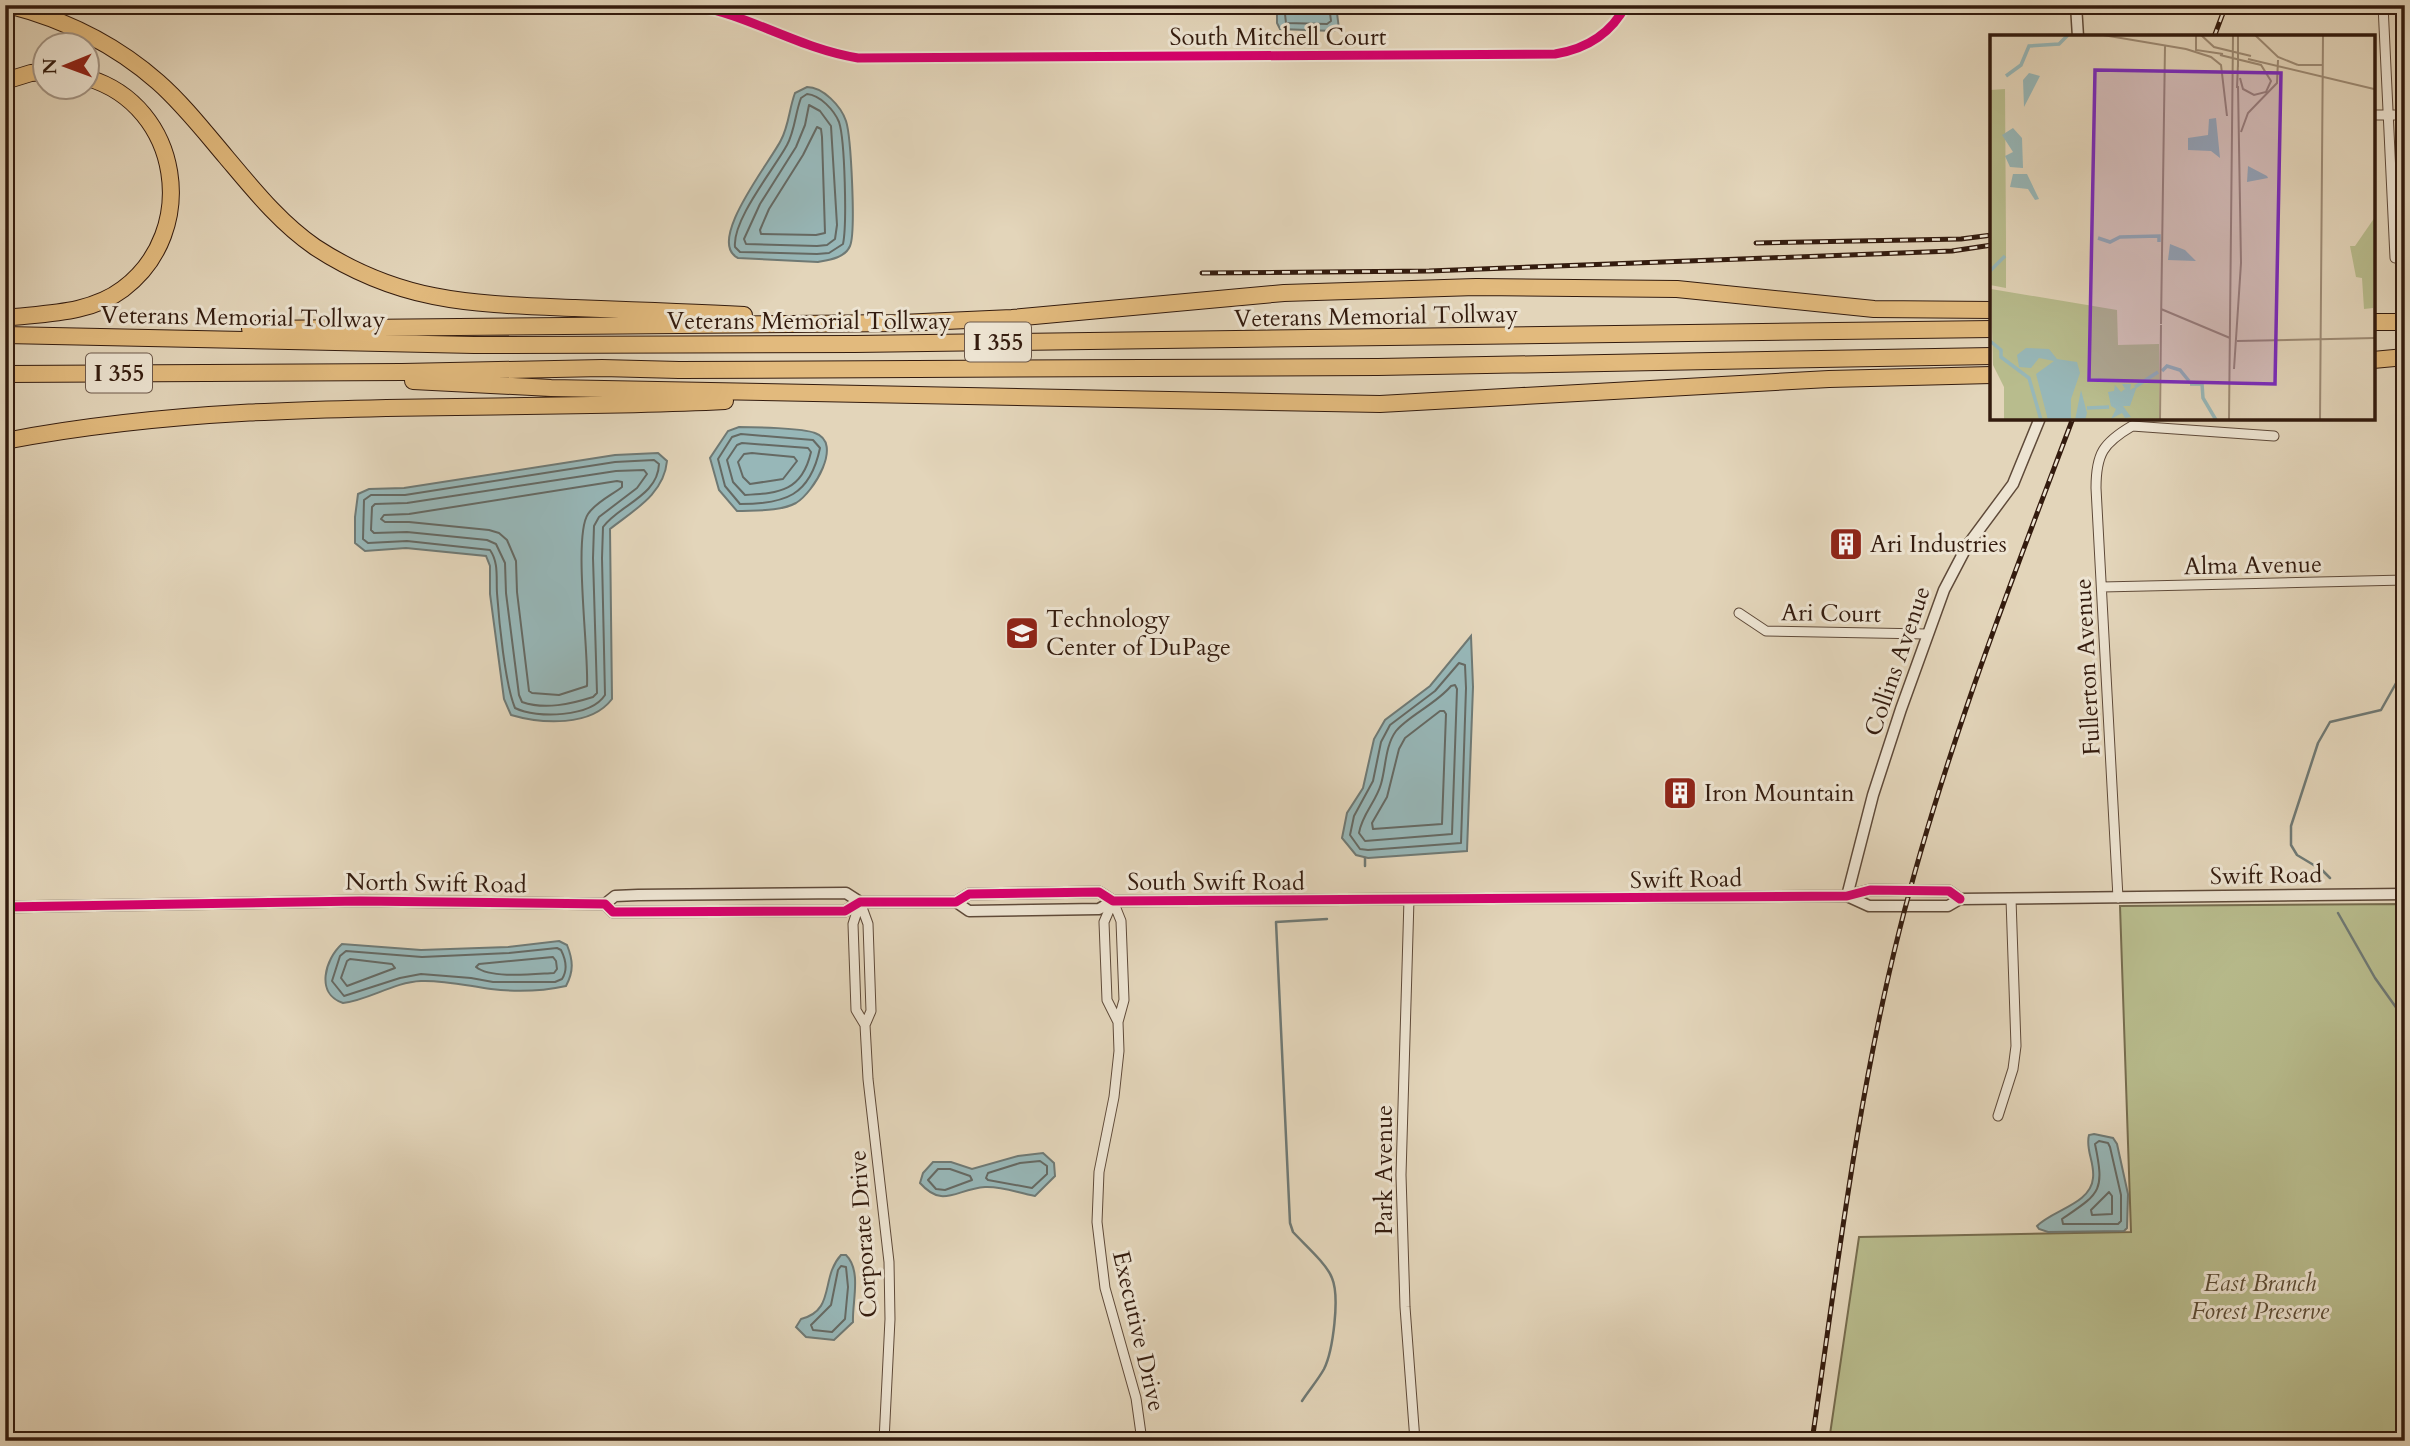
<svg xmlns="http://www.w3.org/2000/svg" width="2410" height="1446" font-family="Cardo,serif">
	<rect width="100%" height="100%" fill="#e3d5ba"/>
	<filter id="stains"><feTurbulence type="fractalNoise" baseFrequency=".00286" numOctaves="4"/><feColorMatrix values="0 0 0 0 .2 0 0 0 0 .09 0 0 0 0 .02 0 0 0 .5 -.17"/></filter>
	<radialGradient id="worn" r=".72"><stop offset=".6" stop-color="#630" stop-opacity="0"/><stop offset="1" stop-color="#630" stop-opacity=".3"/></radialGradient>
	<path fill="#b8bc8d" stroke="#766c4e" stroke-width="2" d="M2405,904V1441H1829L1859,1237L2131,1232L2120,906Z"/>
	<path fill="#97b7b8" stroke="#6f7974" stroke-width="2" d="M1277,5H1336L1339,29L1333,31L1280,29L1277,23Z
		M807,87C823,87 841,106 846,121C851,136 856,232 850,246C845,258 829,260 818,262L738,258C705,242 771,161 781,140C789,125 789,109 795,93Z
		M739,427C753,427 803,428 815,433C844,443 813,493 796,503C779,512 756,510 737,511L719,490L710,458L728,431Z
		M658,453L667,461C664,494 634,510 610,529L612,699C591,727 542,724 511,715L504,699L490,594V566L486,556L406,548L365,551L355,543V517L358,494L369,489L404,488L615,455Z
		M1471,636L1473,687L1467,851L1368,858L1356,855L1342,838L1347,813L1363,788L1374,739L1385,720L1430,686Z
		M559,941L567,945C573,960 574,971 566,986C543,991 515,992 491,989C468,986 444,980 421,981C394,982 369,1000 343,1003C315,994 325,959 342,944L421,950L508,947Z
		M2094,1134L2113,1138L2117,1144L2128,1194L2127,1228L2124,1231L2048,1232L2039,1229L2037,1226C2052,1210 2091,1204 2093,1178C2095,1163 2085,1149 2089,1135Z
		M1043,1153L1054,1163L1055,1176L1035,1196C1018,1193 1002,1186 985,1187C956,1189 943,1209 920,1183L923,1173L933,1162H951L972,1169L1018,1156Z
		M841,1255H846C862,1271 852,1302 853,1322L834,1340L806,1337L796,1327L801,1319C836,1310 820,1278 841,1255Z"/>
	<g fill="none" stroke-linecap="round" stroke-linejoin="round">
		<path stroke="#656963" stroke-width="2" d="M1284,5L1286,23L1327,24L1331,21L1329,5
			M807,94C820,95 834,110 839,122C845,140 847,225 843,244L829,253L817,254L740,252L735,247C732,220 774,169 787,145C795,130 795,114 801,98Z
			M809,105L820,111L831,126L837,225L835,239L827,245L817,246L746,244L744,239L760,204L796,147L805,125Z
			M817,127L821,129L822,137L825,233L816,235L761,234L760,230L769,209L803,155Z
			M741,434L813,440L820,448C810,496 785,504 740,504L725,486L718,459L732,437Z
			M742,443L808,448L811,452C802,491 780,493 745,495L733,482L727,460L737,445Z
			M752,453L794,457L797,461L783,479L750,484L743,477L738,462L744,454Z
			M654,460L659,464C658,496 619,505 603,527L602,558L605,695C591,717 537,719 515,708C505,684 499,621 497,593C496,578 499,563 490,550L407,541L368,543L363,539L364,500L371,495H405L615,462Z
			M644,470L647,474L637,488L599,517L594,526L593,558L597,693L593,697C571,704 545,710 522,702L519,695L506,593L505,563L496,544L487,540L407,532L374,533L371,530L372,507L375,504L407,503L616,471Z
			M617,481L622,482V487C612,495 596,502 588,514C573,536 589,652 587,686L559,695L532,693L529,691L517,592L516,561L507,540L499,533L489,530L409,522H385L381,519L384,515L409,514Z
			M1459,663L1465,665L1466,688L1461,843L1368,850L1360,849L1350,835L1354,816L1373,781L1381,742L1390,725L1435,691Z
			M1451,686L1455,685L1457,689L1452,834L1365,841L1359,833C1362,814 1376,802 1381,784C1386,767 1385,746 1396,731C1408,716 1436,704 1451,686Z
			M1440,711H1444L1446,714L1442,824L1373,829L1372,823L1387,797L1399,749L1405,738Z
			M557,948L561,950C566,960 568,970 562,979L555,982H493L471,978L421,974L400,978L344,996L332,981L340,956L346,951L422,957L509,953Z
			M553,957L556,961L557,969L554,973C534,974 491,979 476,967L479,964Z
			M350,959L392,964L395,968L347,986L341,978L347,961Z
			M2099,1141L2108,1143L2110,1147L2121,1195V1221L2118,1224H2063L2062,1219C2100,1193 2105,1192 2095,1144Z
			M1040,1161L1047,1166V1174L1032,1188L988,1180L986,1178L988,1173L1020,1163Z
			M938,1169H950L970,1176L972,1180L945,1190L936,1189L928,1180Z
			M2109,1192L2112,1196V1214L2092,1215L2091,1210Z
			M841,1266L846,1267L848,1287L845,1319L832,1332L813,1330L811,1325L831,1305L838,1270Z"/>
		<path stroke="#6f7974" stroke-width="2.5" d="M1365,866V858
			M2330,878L2322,870L2297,855L2291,845V826L2318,743L2330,722L2381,710L2404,669
			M2338,913L2375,978L2405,1020
			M1302,1401C1309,1390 1318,1380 1324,1369C1333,1351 1340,1297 1332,1278C1327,1264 1304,1244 1293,1232L1290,1223L1276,922L1327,919"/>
		<g stroke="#5f4a39" stroke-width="11">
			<path id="minor" d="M692,5C750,15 800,49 858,58L1555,54C1586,49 1611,34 1626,5
				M2383,5L2395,258
				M2373,115H2405
				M2102,587L2405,580
				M1739,613L1766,631L1926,634
				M2118,898L2096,488C2096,454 2103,443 2132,426L2274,436
				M1409,899L1401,1175L1405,1307L1415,1441
				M1113,901L1121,921L1124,1000L1118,1022L1119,1051L1114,1097L1099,1172L1097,1222L1105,1288L1136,1398L1142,1441
				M1113,901L1104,922L1107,1000L1118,1022
				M860,902L868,924L871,1011L865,1025L868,1079L889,1262L890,1319L884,1441
				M860,902L853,924L856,1010L865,1025
				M1998,1116L2013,1069L2016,1046L2011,899"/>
		</g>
		<g stroke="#5f4a39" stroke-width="13">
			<path id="tertiary" d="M2076,5L2078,37
				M1847,896L1869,906H1948L1960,899L2405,894
				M1847,896L1873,795L1901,709L1944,590L1967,546L2013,484L2040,418
				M956,902L969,911L1099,909L1113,901
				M605,904L615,896L638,895L846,893L860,902
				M5,907L360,901L605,904L613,912L845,911L860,902H956L969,894L1099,892L1113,901L1847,896L1870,890L1949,891L1960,899"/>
		</g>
		<g stroke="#331b0e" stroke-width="18">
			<path id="motorway" d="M8,5C63,19 115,44 158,82C183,104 204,131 226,157C253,189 280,223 315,247C402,304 475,304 575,308C631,310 688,312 744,315
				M5,81L31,73L46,72
				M5,318C46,313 90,314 123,289C200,231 181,106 88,78
				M2373,322H2405
				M250,329L901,323L1012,318L1284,293L1476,287L1677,289L1874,309L1992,310
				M5,335L474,345L855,344L1992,329
				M2373,360L2405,357
				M5,374L402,372L602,368L679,370L1378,367L1992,356
				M413,381L551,388L1380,404L1829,379L1992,375
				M5,441C243,395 485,413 725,401"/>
		</g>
		<use href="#minor" stroke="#ede4d2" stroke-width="9"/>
		<use href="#tertiary" stroke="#ede4d2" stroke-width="10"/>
		<use href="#motorway" stroke="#e2ba7d" stroke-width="16"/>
		<g stroke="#331b0e" stroke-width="5">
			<path id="rail" d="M2214,37L2226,5
				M1756,243L1961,239L1992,235
				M1202,273L1429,271L1952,251L1992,245
				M1812,1441C1837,1271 1857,1099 1899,932C1943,756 2009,588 2073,418"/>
		</g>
		<use href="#rail" stroke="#ede4d2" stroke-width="2.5" stroke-dasharray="8" stroke-linecap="butt"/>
		<g stroke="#ede4d2" stroke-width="13">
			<path id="cycleway" d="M692,5C750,15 800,49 858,58L1555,54C1586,49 1611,34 1626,5
				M5,907L360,901L605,904L613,912L845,911L860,902H956L969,894L1099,892L1113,901L1847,896L1870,890L1949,891L1960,899"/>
		</g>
		<use href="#cycleway" stroke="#d6006c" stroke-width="9"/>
	</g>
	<defs>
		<g id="building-square" transform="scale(1.75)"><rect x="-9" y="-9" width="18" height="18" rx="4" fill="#8f2418" stroke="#ede4d2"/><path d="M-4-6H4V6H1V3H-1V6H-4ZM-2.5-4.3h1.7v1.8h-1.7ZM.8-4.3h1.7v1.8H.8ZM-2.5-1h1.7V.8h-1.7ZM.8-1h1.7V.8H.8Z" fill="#fff"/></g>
		<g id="school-square" transform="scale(1.75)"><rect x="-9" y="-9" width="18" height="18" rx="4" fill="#8f2418" stroke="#ede4d2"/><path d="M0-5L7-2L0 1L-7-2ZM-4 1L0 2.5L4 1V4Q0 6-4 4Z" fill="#fff"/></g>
	</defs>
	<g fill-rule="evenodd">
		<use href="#building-square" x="1846" y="544"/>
		<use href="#school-square" x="1022" y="633"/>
		<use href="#building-square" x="1680" y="793"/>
	</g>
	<g text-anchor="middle" stroke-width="6" stroke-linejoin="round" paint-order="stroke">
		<g fill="#ede4d2" stroke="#6b5749" stroke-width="2">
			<rect x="965" y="322.5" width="66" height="39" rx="5"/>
			<rect x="86" y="353.5" width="66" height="39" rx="5"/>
		</g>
		<g font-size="23" font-weight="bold" fill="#331b0e">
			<text x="998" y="350">I 355</text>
			<text x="119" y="381">I 355</text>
		</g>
		<g font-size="24" fill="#331b0e" stroke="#ede4d2">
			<text x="1278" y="45">South Mitchell Court</text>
			<text transform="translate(1376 316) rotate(-1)" y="8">Veterans Memorial Tollway</text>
			<text transform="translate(243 317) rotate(1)" y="8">Veterans Memorial Tollway</text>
			<text x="809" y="329">Veterans Memorial Tollway</text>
			<text transform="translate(2253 565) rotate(-1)" y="8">Alma Avenue</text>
			<text transform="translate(1831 613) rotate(1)" y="8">Ari Court</text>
			<text transform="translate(1897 661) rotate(-71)" y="8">Collins Avenue</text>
			<text transform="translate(2087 667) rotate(-93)" y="8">Fullerton Avenue</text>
			<text transform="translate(2266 875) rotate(-1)" y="8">Swift Road</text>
			<text transform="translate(1686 879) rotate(-1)" y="8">Swift Road</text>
			<text x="1216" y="890">South Swift Road</text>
			<text transform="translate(436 883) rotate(1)" y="8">North Swift Road</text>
			<text transform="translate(1384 1170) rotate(-90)" y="8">Park Avenue</text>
			<text transform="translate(863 1234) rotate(-94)" y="8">Corporate Drive</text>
			<text transform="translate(1139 1331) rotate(77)" y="8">Executive Drive</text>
		</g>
		<g font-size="24" fill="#331b0e" stroke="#ede4d2" text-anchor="start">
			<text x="1870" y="552">Ari Industries</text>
			<text x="1046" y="627">Technology<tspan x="1046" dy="28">Center of DuPage</tspan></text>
			<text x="1704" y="801">Iron Mountain</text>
		</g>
		<g font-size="24" font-style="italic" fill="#5b4b34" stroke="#ede4d2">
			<text x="2260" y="1291">East Branch<tspan x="2260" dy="28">Forest Preserve</tspan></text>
		</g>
	</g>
	<g transform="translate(1990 35)">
		<rect width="385" height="385" fill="#e3d5ba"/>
		<path d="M15,54L16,204V253L0,250V55ZM385,182L383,273L374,274L372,243L366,242L360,211H365ZM1,254L127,275L128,310L169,309V385H14V352L3,330Z" fill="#b8bc8d"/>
		<path d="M39,38L50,41L34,72L33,45ZM226,83L230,123L221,116L198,115V103L218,100L219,84ZM23,93L32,103L33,133L20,132L15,121L23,117L12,100ZM258,131L277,141L278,143L257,147ZM23,139H37L49,164L45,165L38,154L20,152ZM180,209L195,215L206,226L178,225ZM36,313L59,314L67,324L87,327L90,338L81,364V385H58L46,339L64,326L49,323L41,333L29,332L27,320ZM132,349H141L140,355L147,351L140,371H133L141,382L135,383L132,378L121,384L126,374L121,371L118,357L124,356L125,350L131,357L135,354ZM91,355L97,378L95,385H85Z" fill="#97b7b8"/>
		<path fill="none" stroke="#97b7b8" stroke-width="3.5" d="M16,41L31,30L39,11L69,9L78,0M108,203L120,207L130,202L169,201V207M0,236L15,221M0,306L11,315V322L39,343L51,385M172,336L177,331L190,335L199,346M200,349H212L213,363L226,385M145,352L168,337M97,373L119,372"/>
		<path fill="none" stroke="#9d8b75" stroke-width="2" d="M113,0L196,14M206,0V15L233,19M211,0L224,12L261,21M248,0V32M265,0L288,22L308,30M196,14L221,22L231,30L237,81M230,20L271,30L281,46L276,57L264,60L253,54L250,43M258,24L384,54M308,30H332M247,53L248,29M251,97L258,78L287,48L288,25M171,274L240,303M171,289L175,11M247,306L385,303M244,334L251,228L248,51M170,385L171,290M239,385L243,0M330,385L333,0"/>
		<path fill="#7b2cbf" fill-opacity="0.15" stroke="#7b2cbf" stroke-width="3.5" d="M105,35L291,38L285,349L99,345Z"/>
		<rect width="385" height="385" fill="none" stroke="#331b0e" stroke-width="3.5"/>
	</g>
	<rect width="2410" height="1446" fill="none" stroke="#e3d5ba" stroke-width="28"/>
	<rect x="7" y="7" width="2396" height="1432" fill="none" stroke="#331b0e" stroke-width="3.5"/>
	<rect x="14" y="14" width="2382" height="1418" fill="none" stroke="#331b0e" stroke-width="2"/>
	<g transform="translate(66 66) rotate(269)"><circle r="33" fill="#ede4d2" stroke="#a39484" stroke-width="2"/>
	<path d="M0-5L12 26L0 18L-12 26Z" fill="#8f2418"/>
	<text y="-10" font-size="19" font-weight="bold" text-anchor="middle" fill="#331b0e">N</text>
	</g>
	<rect width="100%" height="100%" filter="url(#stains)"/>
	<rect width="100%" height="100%" fill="url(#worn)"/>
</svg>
